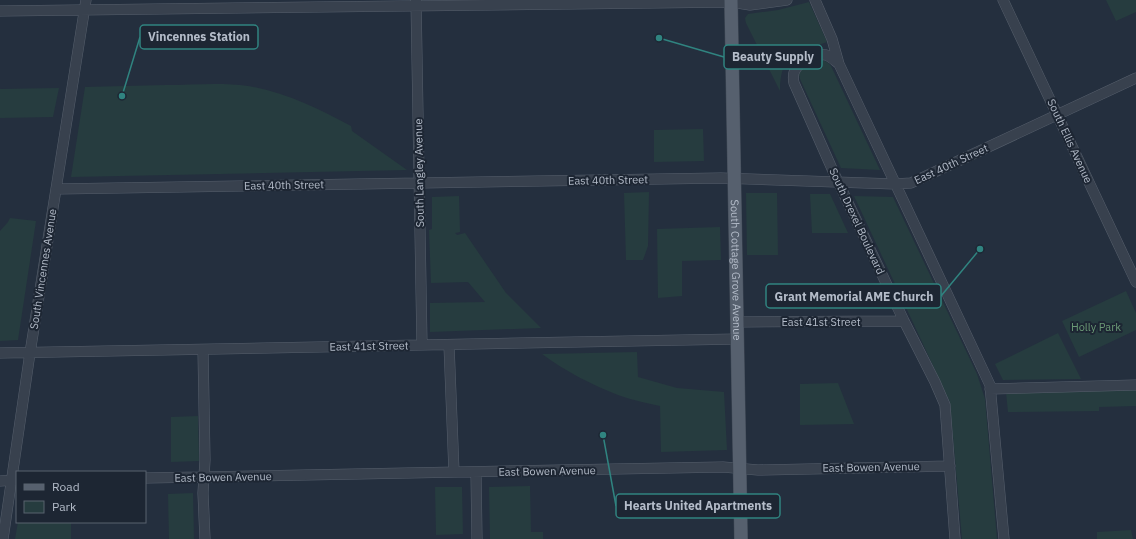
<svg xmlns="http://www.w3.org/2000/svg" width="1136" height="539" font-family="'IBM Plex Sans',sans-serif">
	<rect width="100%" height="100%" fill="#242f3e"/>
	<path fill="#263c3f" d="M1106,0H1136V12L1116,21Z
		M809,2L827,42C797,54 780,53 780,91L746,23L745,18L748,14L778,10Z
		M818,60C824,60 827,61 831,66L880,170L841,168L800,79L799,74L801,68Z
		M165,85C193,85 221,82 248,86C285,92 319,109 351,126L352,131L407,170L71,177L85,87Z
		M59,88L53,117L0,118V89Z
		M703,129L704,161L654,162V130Z
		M649,192L648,246L643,260H626L624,193Z
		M746,193H777L778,255H747Z
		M810,194H830L848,233H812Z
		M459,196L460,232L455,233L457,235L465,233L506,293L541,328L430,332V303L485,302L468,282L431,283L429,230L432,229V197Z
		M854,196L893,197L977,374L985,399L997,539H962L950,402Z
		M10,218L36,221L18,340L0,341V231L8,222Z
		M720,227L721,260L682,261V296L658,298L657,229Z
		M1126,291L1136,313V330L1079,357L1062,321Z
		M1058,333L1081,379L1003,380L995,364Z
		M637,352L638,377L677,388L724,392L727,450L661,452L660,406C646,403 632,400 618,395C592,385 565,371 542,354Z
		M838,383L854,424L800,425V384Z
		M1136,390V406L1099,407V411L1008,412L1006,392Z
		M198,416L199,461L171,462V417Z
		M530,486L531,532H543V539H490L489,487Z
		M435,487H462L463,534L436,535Z
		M193,493L194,539H169L168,494Z
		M18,522H71V539H15Z
		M1131,530L1133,539H1097V532Z"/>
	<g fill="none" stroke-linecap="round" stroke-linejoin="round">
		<g stroke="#565f6c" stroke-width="11">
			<path id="minor" d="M416,0L422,345
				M815,0L832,39L839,64L990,385L1004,539
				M1003,0L1136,282
				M0,11L731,2L750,5L787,0
				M839,64C835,61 831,57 826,55C821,54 816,56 812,58C799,64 791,68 794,83L833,171L904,321L935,382L945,405L955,539
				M56,189L721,178L895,184L911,183L1136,78
				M737,322L904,321
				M449,345L454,472
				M203,350L205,460L203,493L205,539
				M0,353L738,339
				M990,389L1136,385
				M476,472L477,539
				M145,478L723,467L758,470L950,466
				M0,481L17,480
				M3,539L30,353L86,0"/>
		</g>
		<g stroke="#414a57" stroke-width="14">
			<g id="major">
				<path id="s1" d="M731,0L741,539"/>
			</g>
		</g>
		<use href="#minor" stroke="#38414e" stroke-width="10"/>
		<use href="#major" stroke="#56606e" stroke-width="13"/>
	</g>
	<g text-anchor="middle" stroke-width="4" stroke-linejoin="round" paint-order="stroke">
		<g font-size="11" fill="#b4bcc9" stroke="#1d2633">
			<text transform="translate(1070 141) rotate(65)" y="4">South Ellis Avenue</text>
			<text transform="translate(951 164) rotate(-25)" y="4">East 40th Street</text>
			<text transform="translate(419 173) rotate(-91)" y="4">South Langley Avenue</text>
			<text transform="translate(608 180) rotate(-1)" y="4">East 40th Street</text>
			<text transform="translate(284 185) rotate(-1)" y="4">East 40th Street</text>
			<text transform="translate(857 221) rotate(65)" y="4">South Drexel Boulevard</text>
			<text transform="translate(43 269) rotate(-81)" y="4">South Vincennes Avenue</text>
			<text dy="4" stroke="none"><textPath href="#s1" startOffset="270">South Cottage Grove Avenue</textPath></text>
			<text x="821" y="326">East 41st Street</text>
			<text transform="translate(369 346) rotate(-1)" y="4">East 41st Street</text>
			<text transform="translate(871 467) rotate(-1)" y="4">East Bowen Avenue</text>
			<text transform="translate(547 471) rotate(-1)" y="4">East Bowen Avenue</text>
			<text transform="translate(223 477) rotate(-1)" y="4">East Bowen Avenue</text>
		</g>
		<g font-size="11" fill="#6b9a76" stroke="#1d2633">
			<text x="1096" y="331">Holly Park</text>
		</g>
	</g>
	<path fill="none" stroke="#308480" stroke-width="1.5" d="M122 96L140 37M659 38L724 57M980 249L941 296M603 435L616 506"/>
	<g fill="#308480" stroke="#1d2633" stroke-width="1.5">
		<circle cx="122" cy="96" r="4"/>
		<circle cx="659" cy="38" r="4"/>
		<circle cx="980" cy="249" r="4"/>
		<circle cx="603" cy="435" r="4"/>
	</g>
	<g fill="#1d2633" stroke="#308480" stroke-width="1.5">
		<rect x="140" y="25" width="118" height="24" rx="4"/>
		<rect x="724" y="45" width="98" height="24" rx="4"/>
		<rect x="766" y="284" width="175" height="24" rx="4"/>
		<rect x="616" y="494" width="164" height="24" rx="4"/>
	</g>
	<g font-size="12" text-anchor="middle" font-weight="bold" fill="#b4bcc9">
		<text x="199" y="41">Vincennes Station</text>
		<text x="773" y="61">Beauty Supply</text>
		<text x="854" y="301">Grant Memorial AME Church</text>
		<text x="698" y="510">Hearts United Apartments</text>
	</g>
	<rect x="16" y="471" width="130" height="52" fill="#1d2633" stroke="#59626f"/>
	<rect x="24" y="484" width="20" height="6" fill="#56606e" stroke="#59626f"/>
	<text x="52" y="491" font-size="12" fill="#b4bcc9">Road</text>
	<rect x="24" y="501" width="20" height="12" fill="#263c3f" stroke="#59626f"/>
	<text x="52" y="511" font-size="12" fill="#b4bcc9">Park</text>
</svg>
